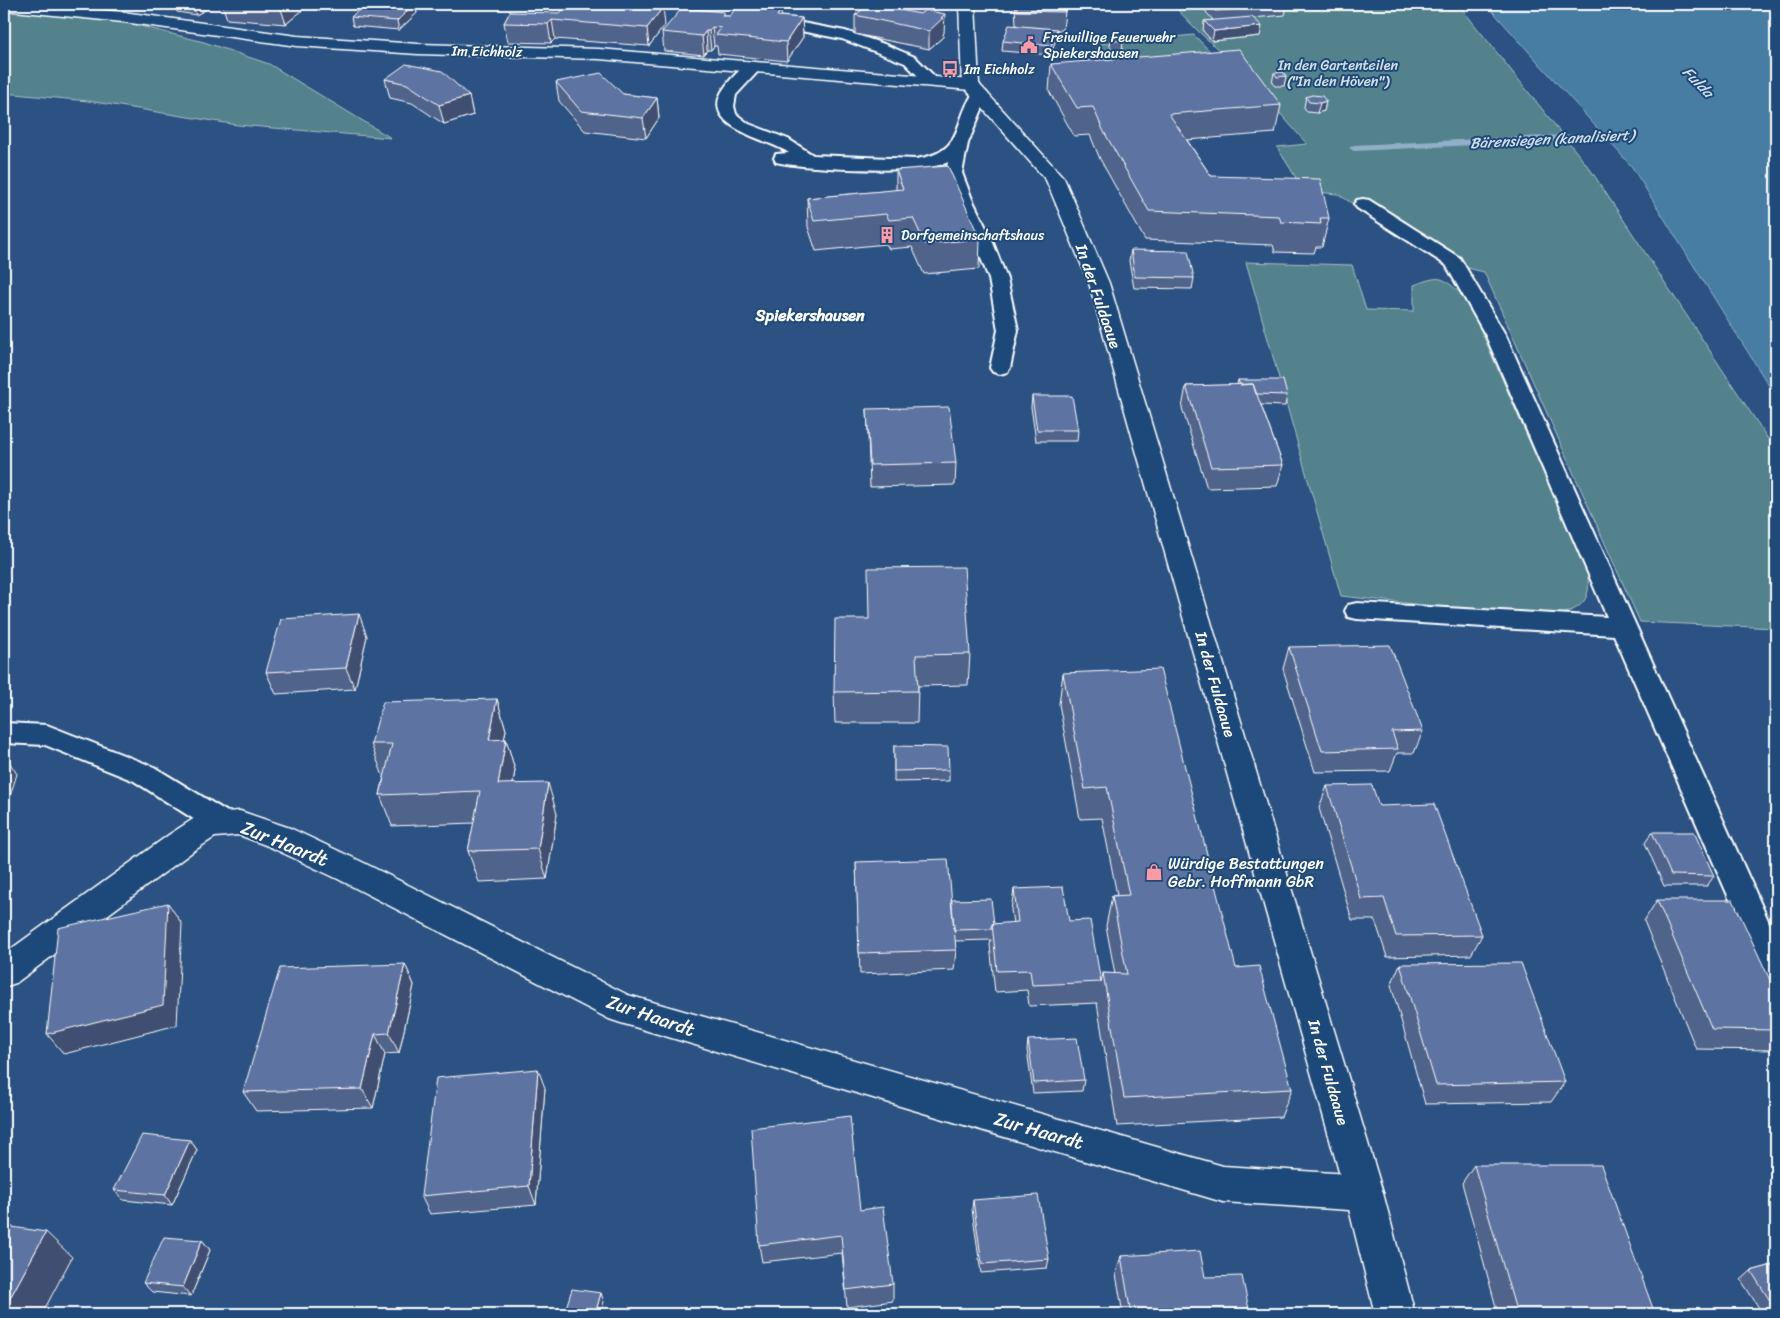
<svg xmlns="http://www.w3.org/2000/svg" width="1780" height="1318" font-family="Sriracha,sans-serif">
	<rect width="100%" height="100%" fill="#2b5282"/>
	<filter id="ink" filterUnits="userSpaceOnUse"><feTurbulence type="fractalNoise" baseFrequency=".02" numOctaves="2"/><feDisplacementMap in="SourceGraphic" scale="10" xChannelSelector="R" yChannelSelector="G"/><feConvolveMatrix kernelMatrix="1 2 1 2 8 2 1 2 1" color-interpolation-filters="sRGB"/></filter>
	<g filter="url(#ink)">
		<path fill="#52828c" stroke="#a8c0c6" d="M4,4L61,6L204,42L269,64L391,138L238,125L88,101L4,93Z
			M1172,4H1458L1590,169L1776,451V628L1640,622L1484,272L1438,261L1338,194L1304,191L1277,147L1307,144L1248,77L1197,30Z
			M1194,35L1235,77L1090,74L1084,60L1100,44Z
			M1246,262L1352,265L1366,310L1414,311V285C1445,273 1442,278 1467,299L1588,575C1588,580 1589,586 1588,591C1584,615 1550,617 1531,617L1341,596Z"/>
		<path fill="#467ba3" stroke="#90b0c8" d="M1486,4H1776V397L1632,167Z"/>
		<g fill="none" stroke-linecap="round" stroke-linejoin="round">
			<path fill="#90b0c8" fill-rule="evenodd" d="M1625,132L1630,135L1628,137L1354,151L1349,148L1354,145Z"/>
			<g stroke="#fff" stroke-width="4">
				<path id="service" d="M770,17L845,31L884,44L915,57L940,82L937,85H927L905,63L842,39L765,24L763,21L765,18Z
					M754,62L759,64L762,67L736,95L734,106L736,114L749,124L788,139L813,155L916,159C965,152 952,124 974,92H986L988,95L968,143L962,173L972,199L992,240L1007,279L1018,330L1010,368L1007,372L1000,374L993,372L990,368L998,330L989,279L974,240L954,199L946,173L948,162C924,175 804,169 776,162L774,158L776,154L789,153C767,138 696,127 725,87C731,78 743,65 754,62Z
					M1363,199L1369,200L1460,258L1506,336L1776,938V984L1765,980L1761,971L1614,635L1357,619L1348,617L1345,611L1348,605L1357,603L1607,617L1486,336L1446,265L1357,208L1354,204L1357,200Z
					M4,723L47,725L154,767L234,816L238,824L234,832L224,835L214,832L134,781L45,745L4,743Z"/>
			</g>
			<g stroke="#fff" stroke-width="3">
				<path id="minor" d="M4,4H38L123,12L297,36L418,44L599,49L971,80L977,81L980,85L977,89L971,90L599,59L418,54L297,46L123,22L4,10Z
					M240,811L290,828L360,861L628,995L1223,1166L1364,1175L1377,1180L1383,1193L1377,1206L1364,1211L1223,1202L621,1023L609,1019L338,879L268,846L239,835L215,837L192,852L16,983L4,987V954L170,834L198,816L209,813Z"/>
			</g>
			<g stroke="#fff" stroke-width="3">
				<path id="tertiary" d="M959,4H975L979,84L1064,178L1109,283L1383,1193L1415,1314H1375L1345,1193L1089,283L1046,180L962,85Z"/>
			</g>
			<use href="#service" fill="#1f4a7a" fill-rule="evenodd"/>
			<use href="#minor" fill="#1f4a7a" fill-rule="evenodd"/>
			<use href="#tertiary" fill="#1f4a7a" fill-rule="evenodd"/>
		</g>
		<path fill="#50638b" stroke="#fff" d="M174,4H203L205,10L196,15L177,12Z
			M222,4H310L286,24L227,19Z
			M365,4H415L417,13L399,30L353,26L351,17Z
			M875,4H934L932,12L944,33L943,34V37L929,49L855,34V15L875,5Z
			M1015,4H1064L1065,12L1063,30H1057L1056,38L1051,55L1002,51L1003,41L1016,25Z
			M1207,4H1285L1287,6L1285,15L1253,18L1260,36L1212,41L1203,31L1204,21L1213,20L1206,12Z
			M510,12L665,25L649,46L555,39L551,43L508,42L504,23Z
			M724,12V16H782L802,18L803,37L787,61L718,54L717,46H714L711,50H707L704,55L664,51L662,32Z
			M1111,37L1123,41L1122,50L1113,51L1110,46Z
			M1051,64L1281,105L1275,133L1187,140L1211,176L1329,218L1322,247H1316L1314,253L1275,252L1273,245L1145,240L1100,159L1090,135L1074,136L1049,91Z
			M1274,73L1286,76L1284,86H1275L1272,83Z
			M385,79L469,96L473,115L444,124L412,103L390,98Z
			M556,82L623,94L657,98L659,118L646,138L585,131L559,101Z
			M1306,97L1326,101L1324,111L1317,113L1307,112L1304,107Z
			M896,170L980,239L979,269L924,274L912,247L889,249L886,244L816,251L808,227L807,198L896,190Z
			M1131,250L1194,278L1192,289L1134,288L1129,261Z
			M1238,380L1287,395L1285,406L1261,405L1283,465L1277,486L1207,488L1182,408L1186,386L1237,385Z
			M1032,396L1078,430L1077,441H1036L1031,407Z
			M867,409L956,463L955,485L870,487Z
			M869,619L970,654L968,685L918,686L917,723H835L834,692Z
			M367,636L355,689L276,694L266,672Z
			M1289,647L1423,731L1414,753H1397L1390,771L1315,772L1283,669Z
			M1063,673L1236,968L1292,1089L1281,1117L1117,1126L1097,1003L1029,1006L1027,990L995,992L990,945L991,940L955,941L956,950L954,970L860,974L856,862L951,900L994,924L1013,923L1011,910L1014,889L1069,921L1101,982L1103,973L1115,974L1106,926L1112,896L1117,895L1102,818L1080,819L1059,704Z
			M497,699L506,730L504,739H506L515,770L513,784L557,814L547,879L479,882L468,851L474,823L392,826L380,795L384,776H383L371,744Z
			M894,746L949,770V781L894,782Z
			M1327,786L1379,806L1482,935L1471,955L1387,957L1375,920H1352L1319,808Z
			M1652,832L1714,876L1707,886H1664L1645,843Z
			M1657,900L1776,993V1050L1696,1049L1644,921Z
			M405,964L414,985L399,1053L385,1054L373,1108L256,1111L243,1092Z
			M1400,964L1565,1082L1551,1102L1425,1104L1391,985Z
			M1028,1040L1084,1080L1082,1091L1033,1093L1027,1050Z
			M545,1088L536,1205L430,1214L421,1196Z
			M190,1140L197,1150L172,1205L123,1200L114,1190Z
			M1474,1165L1655,1314H1498L1462,1183Z
			M973,1200L1049,1259L1047,1268L981,1273L972,1209Z
			M860,1210L893,1284V1301L847,1307L842,1253L762,1262L759,1245Z
			M202,1240L210,1250L191,1296L152,1292L143,1283Z
			M1121,1256L1205,1277L1250,1314H1123L1116,1274Z
			M1776,1264V1314H1763L1741,1280L1751,1271Z"/>
		<path fill="#415071" stroke="#fff" d="M197,4H203L205,10L196,15L193,6Z
			M283,4H310L286,24L280,6Z
			M414,4L417,13L399,30L397,21Z
			M929,4H934V6L929,23Z
			M663,7L665,25L649,46L647,28Z
			M781,10L782,28L777,16Z
			M945,14L944,33L943,34V37L929,49V31Z
			M802,18L803,37L787,61L786,42Z
			M552,20L555,39L551,43L548,24Z
			M1262,26L1260,36L1212,41L1214,31Z
			M712,27L714,46L711,50L709,31Z
			M1057,29L1056,38L1051,55V46Z
			M706,31L707,50L704,55L702,36Z
			M469,96L473,115L444,124L439,105Z
			M657,98L659,118L646,138L643,118Z
			M1326,101L1324,111L1317,113L1320,103Z
			M359,614L367,636L355,689L346,668Z
			M497,699L506,730L498,771L489,740Z
			M506,739L515,770L508,815L498,784Z
			M4,754L17,774L4,815Z
			M548,783L557,814L547,879L538,849Z
			M168,903L182,924L177,1025L64,1054L47,1034Z
			M405,964L414,985L399,1053L389,1033Z
			M375,1034L385,1054L373,1108L362,1089Z
			M538,1069L545,1088L536,1205L529,1186Z
			M190,1140L197,1150L172,1205L165,1195Z
			M46,1232L72,1257L42,1314H4V1309Z
			M202,1240L210,1250L191,1296L183,1287Z
			M601,1293L604,1302L600,1314H595Z"/>
		<path fill="#5d73a2" stroke="#fff" d="M181,4H197L193,6Z
			M254,4H283L280,6Z
			M365,4H414L397,21L351,17Z
			M567,4H628L663,7L647,28L552,20L548,24L504,23L510,12L560,13Z
			M870,4L920,14L925,10L945,14L941,18H943L929,31L855,15Z
			M1017,4H1064L1065,12L1017,11Z
			M1208,4H1285L1287,6L1215,11Z
			M738,5L781,10L777,16L802,18L786,42L716,35L721,28L712,27L709,31H706L702,36L662,32L682,8L724,12L722,16H730Z
			M1252,17L1262,26L1214,31L1204,21Z
			M1009,25L1057,29L1051,46L1003,41Z
			M1121,36L1123,41H1114L1111,37Z
			M1239,49L1281,105L1169,114L1211,176L1320,179L1329,218H1320L1321,224L1281,222L1279,216L1149,211L1103,130L1093,107L1077,108L1051,64Z
			M406,64L442,71L469,96L439,105L407,84L385,79Z
			M1283,72L1286,76L1277,77L1274,73Z
			M601,73L623,94L657,98L643,118L581,111L556,82Z
			M1312,95L1322,96L1326,101L1320,103L1309,102L1306,97Z
			M948,166L980,239L925,244L913,218L889,220L886,214L814,221L807,198L903,189L896,170Z
			M1131,250L1188,251L1194,278L1135,277Z
			M1238,380H1283L1287,395L1256,394L1253,384L1240,385Z
			M1253,384L1283,465L1211,467L1186,386Z
			M1032,396H1072L1078,430H1037Z
			M949,407L956,463L870,465L867,409Z
			M964,567L970,654L916,655L918,691L834,692L835,619H869L868,568Z
			M359,614L346,668L266,672L281,619Z
			M1390,645L1423,731L1392,732L1398,749L1322,751L1289,647Z
			M1160,669L1236,968L1259,966L1292,1089L1124,1098L1103,973L1127,974L1112,896L1129,895L1107,787L1085,789L1063,673Z
			M497,699L489,740L506,739L498,784L548,783L538,849L468,851L480,791L380,795L392,744H371L383,702Z
			M894,746L948,747L949,770L894,771Z
			M1372,785L1379,806L1434,804L1482,935L1396,936L1384,898L1361,899L1327,786Z
			M1652,832H1694L1714,876L1671,875Z
			M948,859L956,950L859,953L856,862Z
			M1063,887L1069,921L1090,920L1101,982L1032,985L1030,970L997,971L992,924L1018,922L1014,889Z
			M991,899L994,924H992V929L954,930L951,900Z
			M1657,900H1733L1776,993V1030L1712,1029Z
			M168,903L163,1005L47,1034L58,928Z
			M1521,963L1565,1082L1436,1085L1400,964Z
			M405,964L389,1033L375,1034L362,1089L243,1092L280,968Z
			M1077,1038L1084,1080L1034,1083L1028,1040Z
			M538,1069L529,1186L421,1196L436,1078Z
			M850,1116L860,1210L883,1207L893,1284L846,1290L841,1235L759,1245L751,1128Z
			M142,1135L190,1140L165,1195L114,1190Z
			M1474,1165H1601L1655,1314H1517Z
			M1038,1195L1049,1259L982,1264L973,1200Z
			M5,1226L46,1232L4,1309V1229Z
			M164,1237L202,1240L183,1287L143,1283Z
			M1200,1251L1205,1277L1242,1276L1250,1314H1131L1121,1256Z
			M1776,1264V1310L1751,1271Z
			M572,1289L601,1293L595,1314H564Z"/>
	</g>
	<defs>
		<g id="civic-bare" transform="scale(1.35)"><path d="M-.6-6.5H3V-4.5H.6V-3L4-1V1h2V6H-6V1h2V-1L-.6-3ZM-1.2 2.5V6h2.4V2.5Z" fill="#ff9aa2" stroke="#1f4a7a" stroke-width="2.5" paint-order="stroke"/></g>
		<g id="bus-bare" transform="scale(1.35)"><path d="M-5-6H5V4H4V6H2V4H-2V6H-4V4H-5ZM-3.5-4V0h7V-4ZM-3.5 1.2v1.5H-2V1.2ZM2 1.2v1.5H3.5V1.2Z" fill="#ff9aa2" stroke="#1f4a7a" stroke-width="2.5" paint-order="stroke"/></g>
		<g id="building-bare" transform="scale(1.35)"><path d="M-4-6H4V6H1V3H-1V6H-4ZM-2.5-4.3h1.7v1.8h-1.7ZM.8-4.3h1.7v1.8H.8ZM-2.5-1h1.7V.8h-1.7ZM.8-1h1.7V.8H.8Z" fill="#ff9aa2" stroke="#1f4a7a" stroke-width="2.5" paint-order="stroke"/></g>
		<g id="shop-bare" transform="scale(1.35)"><path d="M-5-2.5h2.3a2.7 3.5 0 0 1 5.4 0H5L5.5 6h-11ZM-1.5-2.5h3a1.5 2.3 0 0 0-3 0Z" fill="#ff9aa2" stroke="#1f4a7a" stroke-width="2.5" paint-order="stroke"/></g>
	</defs>
	<g fill-rule="evenodd">
		<use href="#civic-bare" x="1029" y="45"/>
		<use href="#bus-bare" x="950" y="69"/>
		<use href="#building-bare" x="887" y="235"/>
		<use href="#shop-bare" x="1154" y="872"/>
	</g>
	<g text-anchor="middle" stroke-width="4" stroke-linejoin="round" paint-order="stroke">
		<g font-size="14" fill="#fff" stroke="#1f4a7a" text-anchor="start">
			<text x="1043" y="42">Freiwillige Feuerwehr<tspan x="1043" dy="16">Spiekershausen</tspan></text>
			<text x="964" y="74">Im Eichholz</text>
			<text x="901" y="240">Dorfgemeinschaftshaus</text>
		</g>
		<g font-size="14" fill="#fff" stroke="#1f4a7a">
			<text transform="translate(487 51) rotate(1)" y="5">Im Eichholz</text>
		</g>
		<g font-size="14" fill="#d4e0e2" stroke="#1f4a7a">
			<text x="1338" y="70">In den Gartenteilen<tspan x="1338" dy="16">("In den Höven")</tspan></text>
		</g>
		<g font-size="15" font-style="italic" fill="#d1dee8" stroke="#1f4a7a">
			<text transform="translate(1698 82) rotate(45)" y="5">Fulda</text>
			<text transform="translate(1552 139) rotate(-3)" y="5">Bärensiegen (kanalisiert)</text>
		</g>
		<g font-size="16" fill="#fff" stroke="#1f4a7a">
			<text transform="translate(1099 296) rotate(71)" y="6">In der Fuldaaue</text>
			<text transform="translate(1216 684) rotate(74)" y="6">In der Fuldaaue</text>
			<text transform="translate(1329 1072) rotate(74)" y="6">In der Fuldaaue</text>
		</g>
		<g font-size="16" font-weight="bold" fill="#fff" stroke="#1f4a7a">
			<text x="810" y="321">Spiekershausen</text>
		</g>
		<g font-size="16" fill="#fff" stroke="#1f4a7a" text-anchor="start">
			<text x="1168" y="869">Würdige Bestattungen<tspan x="1168" dy="18">Gebr. Hoffmann GbR</tspan></text>
		</g>
		<g font-size="19" fill="#fff" stroke="#1f4a7a">
			<text transform="translate(285 843) rotate(22)" y="7">Zur Haardt</text>
			<text transform="translate(651 1015) rotate(19)" y="7">Zur Haardt</text>
			<text transform="translate(1039 1130) rotate(16)" y="7">Zur Haardt</text>
		</g>
	</g>
	<rect width="1780" height="1318" fill="none" stroke="#1f4a7a" stroke-width="20"/>
	<rect x="10" y="10" width="1760" height="1298" fill="none" stroke="#fff" stroke-width="2" filter="url(#ink)"/>
</svg>
